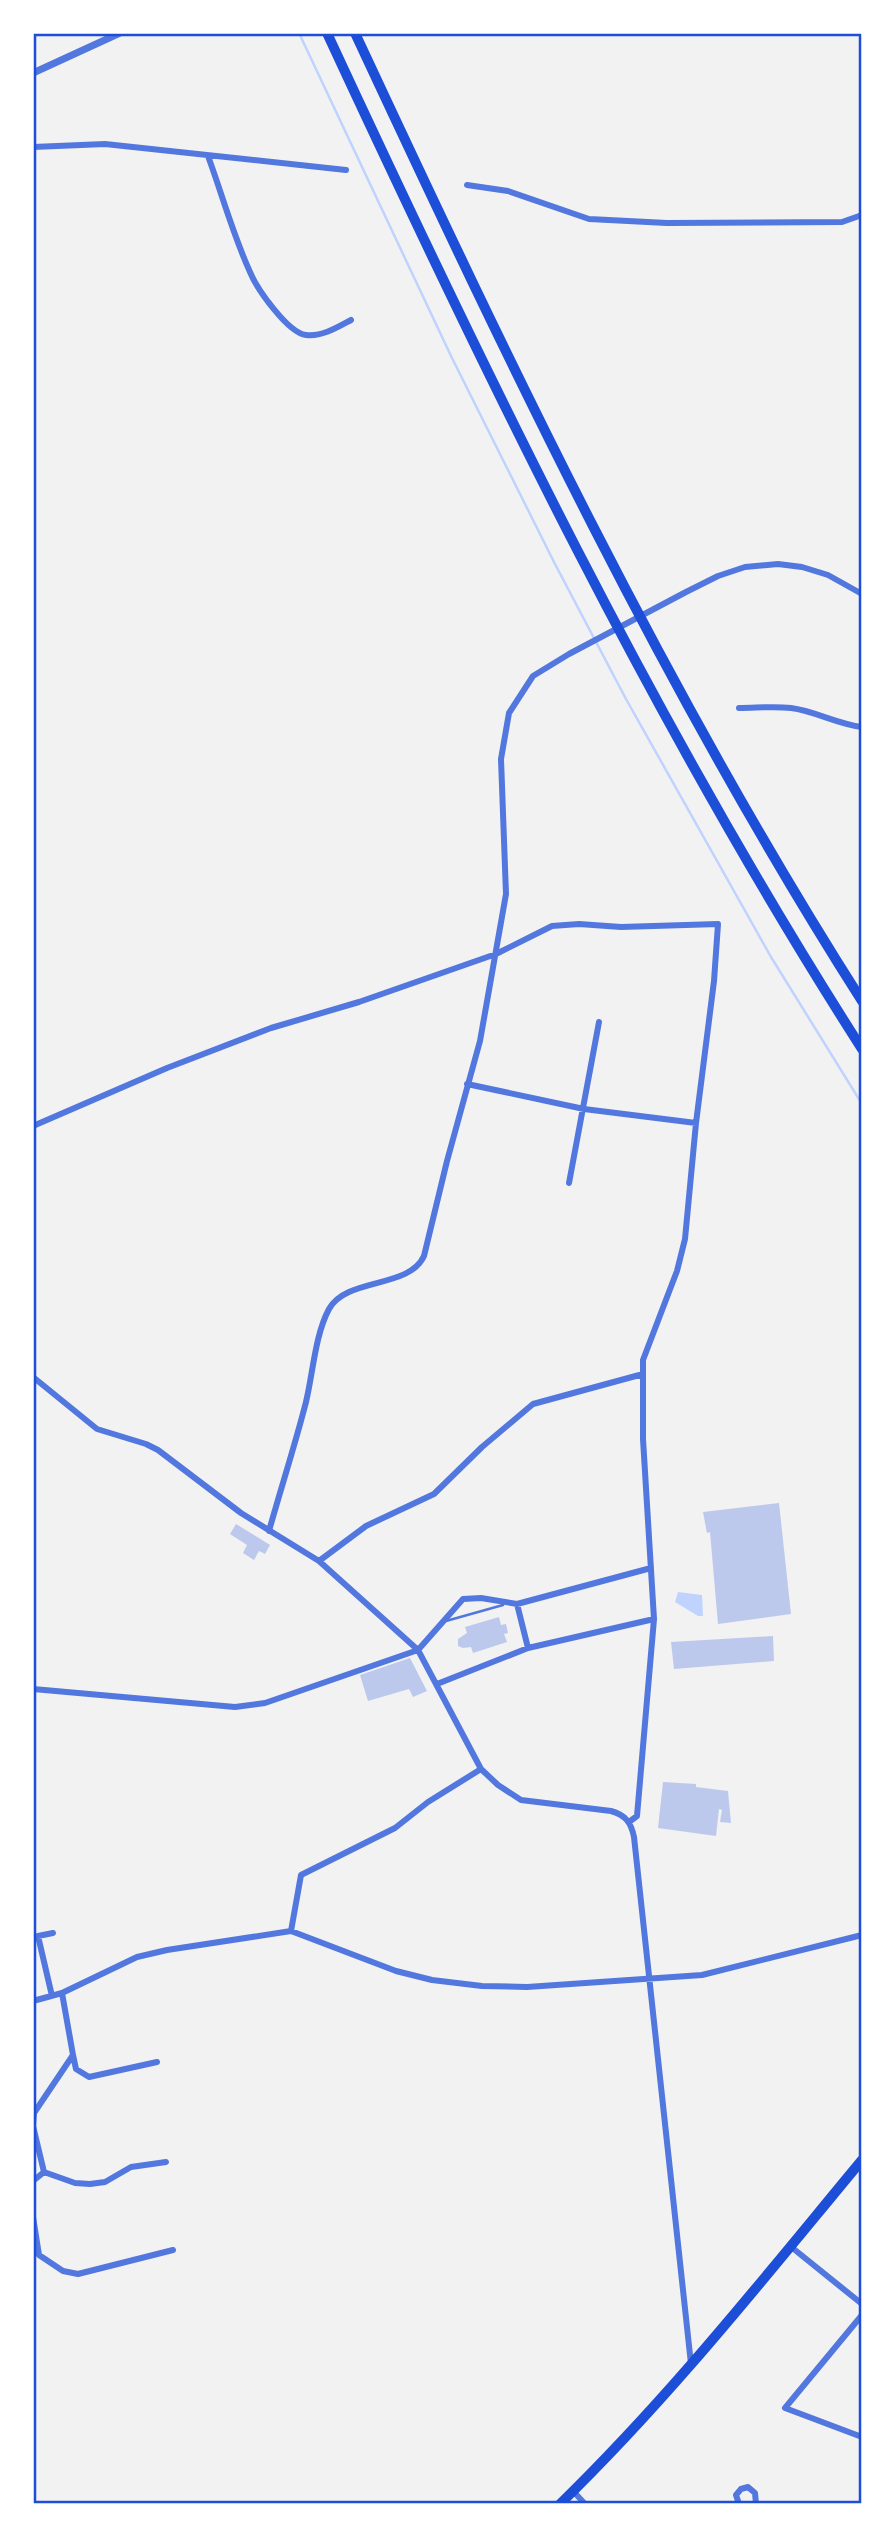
<svg xmlns="http://www.w3.org/2000/svg" width="895" height="2537" font-family="'DM Sans',sans-serif">
	<rect width="100%" height="100%" fill="#f2f2f2"/>
	<path fill="#bfd3fe" d="M678,1592L702,1595L703,1616H698L675,1602Z"/>
	<g fill="none" stroke-linecap="round" stroke-linejoin="round">
		<path stroke="#bfd3fe" stroke-width="2.5" d="M299,33L451,356L555,564L626,699L771,957L862,1104"/>
	</g>
	<path fill="#bdc9ec" d="M779,1503L791,1614L718,1624L710,1532L707,1533L703,1512Z
		M236,1524L270,1545L265,1554L259,1551L254,1560L243,1553L247,1545L230,1534Z
		M499,1617L501,1625L506,1624L508,1633L504,1634L507,1642L473,1653L471,1647L463,1648L458,1646V1639L467,1633L465,1627Z
		M773,1636L774,1661L674,1669L671,1642Z
		M410,1658L427,1691L413,1697L409,1689L368,1701L360,1675Z
		M663,1782L696,1784V1787L728,1791L731,1823L720,1822L722,1810L719,1809L716,1836L658,1828Z"/>
	<g fill="none" stroke-linecap="round" stroke-linejoin="round">
		<path stroke="#5277de" stroke-width="2.5" d="M446,1621L503,1605"/>
		<path stroke="#5277de" stroke-width="6" d="M33,147L105,144L346,170
			M208,156C222,194 233,235 250,272C257,289 288,333 306,335C322,337 338,327 351,320
			M467,185L508,191L589,219L667,223L842,222L862,215
			M739,708C756,708 774,706 791,708C815,711 837,724 862,727
			M467,1084L584,1109L696,1123
			M33,1126L167,1068L271,1028L359,1002L496,954L552,926L579,924L621,927L718,924L714,981L696,1123L685,1239L677,1271L643,1360V1439L654,1619L637,1816L629,1822
			M569,1183L599,1022
			M33,1377L97,1429L146,1444L158,1450L241,1513L319,1561L418,1650L481,1769L498,1785L521,1800L611,1811C625,1815 631,1822 634,1837L691,2364
			M269,1531C281,1488 295,1445 306,1402C313,1373 315,1335 329,1309C347,1277 409,1289 424,1256L447,1161L480,1041L506,894L501,759L509,713L533,676L569,654L686,592L718,576L745,567L778,564L802,567L828,575L862,594
			M319,1561L366,1526L434,1494L482,1447L533,1404L643,1374
			M517,1604L528,1648
			M418,1650L463,1599L481,1598L517,1604L651,1568
			M437,1684L528,1648L654,1619
			M33,1689L235,1707L265,1703L418,1650
			M291,1931L301,1875L395,1828L428,1802L481,1769
			M38,1936L52,1996
			M33,1937L53,1933
			M33,2001L62,1993L137,1957L167,1950L291,1931L396,1971L432,1980L482,1986L527,1987L702,1975L862,1935
			M73,2055L76,2069L89,2077L157,2062
			M44,2172L75,2183L90,2184L105,2182L131,2167L166,2162
			M33,2181L44,2172L33,2126L34,2113L73,2055L62,1993
			M33,2217L39,2255L63,2271L78,2274L173,2250
			M790,2246L862,2304
			M862,2315L785,2408L862,2437
			M573,2491L585,2504
			M739,2504L736,2495L741,2489L748,2487L755,2493L756,2504"/>
		<path stroke="#5277de" stroke-width="7" d="M33,73L120,33"/>
		<path stroke="#1d4ed8" stroke-width="10" d="M560,2504C670,2397 764,2278 862,2160"/>
		<path stroke="#1d4ed8" stroke-width="10" d="M327,33C488,380 655,726 862,1049
			M355,33C509,363 666,694 862,1001"/>
	</g>
	<rect width="895" height="2537" fill="none" stroke="#ffffff" stroke-width="70"/>
	<rect x="35" y="35" width="825" height="2467" fill="none" stroke="#1d4ed8" stroke-width="2.5"/>
</svg>
